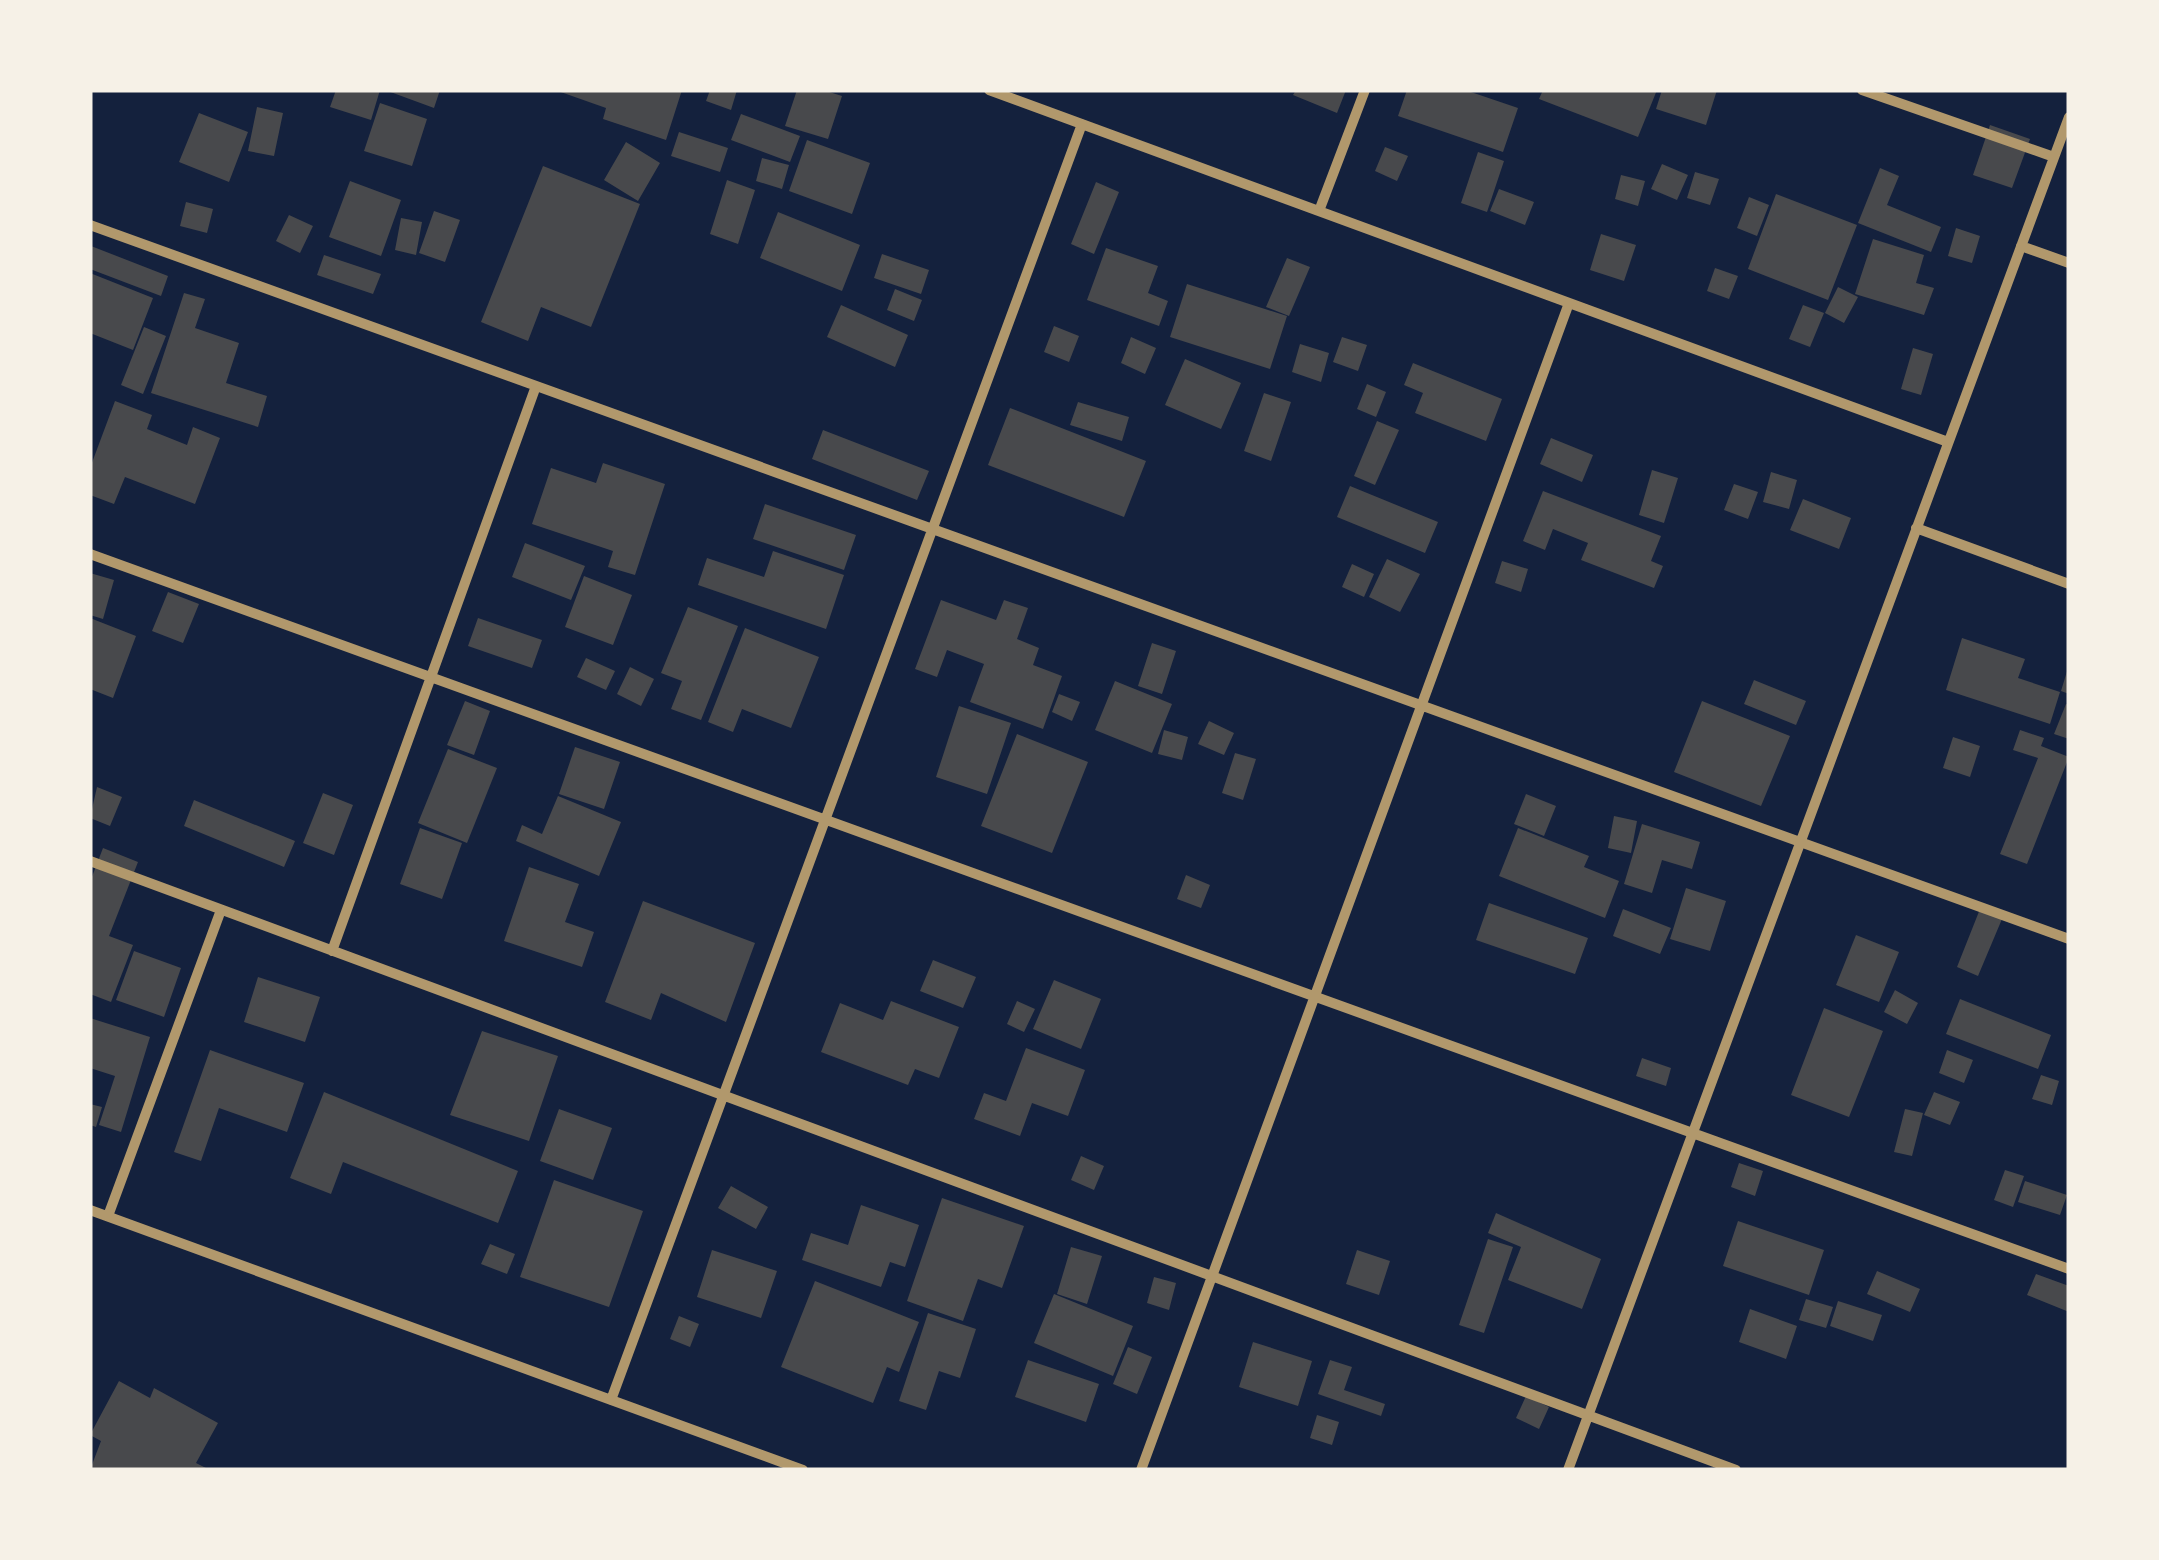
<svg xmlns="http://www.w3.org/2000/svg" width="2159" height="1560" font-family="'Exo 2',sans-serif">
	<rect width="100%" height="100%" fill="#14213d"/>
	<path fill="#48494c" d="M336,90H380L371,120L330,107Z
		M385,90H440L434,108Z
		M555,90H682L666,140L603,119L606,108Z
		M710,90H737L731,110L706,101Z
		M797,90H823L842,96L828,139L785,126Z
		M1296,90H1346L1337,113L1293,95Z
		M1407,90H1465L1518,108L1503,152L1398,116Z
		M1543,90H1657L1638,137L1539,99Z
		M1662,90H1717L1706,125L1656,109Z
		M380,103L427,119L412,166L364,151Z
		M257,107L283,113L274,156L248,151Z
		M199,113L248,132L229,182L179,162Z
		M741,114L800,136L790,162L731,140Z
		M1990,125L2030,139L2012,188L1973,175Z
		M679,132L728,148L720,172L671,156Z
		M807,140L870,163L852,214L789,191Z
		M626,142L660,163L638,201L604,180Z
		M1385,147L1408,156L1397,181L1375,171Z
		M1478,152L1504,161L1487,212L1461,203Z
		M762,158L789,165L782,189L756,181Z
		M1662,164L1688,175L1677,200L1651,189Z
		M543,166L640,204L591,327L541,307L528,341L481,322Z
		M1880,168L1899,176L1887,205L1941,227L1931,252L1858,223Z
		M1695,172L1719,179L1710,205L1687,198Z
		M1621,175L1645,181L1638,206L1615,199Z
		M727,180L755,190L738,244L710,234Z
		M350,181L401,200L381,256L329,237Z
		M1096,182L1119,192L1094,254L1071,244Z
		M1499,189L1534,202L1525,225L1490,211Z
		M1776,194L1857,225L1828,300L1748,269Z
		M1749,197L1769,205L1757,236L1737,228Z
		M186,202L213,209L207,233L180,226Z
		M434,211L460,220L445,262L419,253Z
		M778,212L860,245L842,291L760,258Z
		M289,215L313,226L300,253L276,241Z
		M401,218L422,222L416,255L395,250Z
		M1956,228L1980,236L1972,263L1948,256Z
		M1601,234L1636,245L1624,281L1590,270Z
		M1873,239L1924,255L1916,283L1934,288L1924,315L1855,294Z
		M91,246L168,276L161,296L90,269Z
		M1106,248L1158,266L1148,293L1168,301L1159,326L1087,300Z
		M882,254L929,270L921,294L874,278Z
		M324,255L381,274L373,294L317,275Z
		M1287,258L1310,267L1289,316L1266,307Z
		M1715,268L1738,276L1729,299L1707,291Z
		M90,273L153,298L133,350L90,333Z
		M1187,284L1287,316L1270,369L1170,337Z
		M1838,287L1858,297L1844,323L1825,313Z
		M895,289L922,300L914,321L887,310Z
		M184,293L205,299L195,328L239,343L226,383L267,396L258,427L151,393Z
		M841,305L908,335L895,367L827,337Z
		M1803,305L1824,313L1810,347L1789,339Z
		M1054,326L1079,336L1069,362L1044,352Z
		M144,327L166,336L143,394L121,385Z
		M1131,337L1156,348L1145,374L1121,363Z
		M1342,337L1367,345L1358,371L1333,362Z
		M1300,344L1329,353L1321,382L1292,372Z
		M1913,348L1933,354L1921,395L1901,389Z
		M1185,359L1241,383L1221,429L1165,405Z
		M1413,363L1502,399L1486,441L1415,413L1423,393L1404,385Z
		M1367,384L1386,392L1376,417L1357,409Z
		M1264,393L1291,402L1271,461L1244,451Z
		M115,401L152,415L147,429L187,445L193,427L220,438L195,504L125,477L114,504L90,495V468Z
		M1078,402L1129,417L1122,441L1070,425Z
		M1010,408L1146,461L1124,517L988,465Z
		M1377,421L1399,430L1375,485L1354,476Z
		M823,430L929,471L917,500L812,459Z
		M1551,438L1593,455L1582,482L1540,464Z
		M603,463L665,484L635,575L608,567L613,551L532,524L551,468L596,483Z
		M1652,470L1678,478L1664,523L1639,515Z
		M1771,472L1797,480L1789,509L1763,502Z
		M1734,484L1758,492L1748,519L1724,510Z
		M1350,486L1438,522L1425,553L1337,517Z
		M1543,491L1661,536L1651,561L1663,566L1654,588L1581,560L1588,543L1553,529L1545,550L1523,541Z
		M1803,499L1851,518L1839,549L1790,530Z
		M765,504L856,535L844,570L753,539Z
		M525,543L585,566L571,600L512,577Z
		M773,551L844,575L826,629L698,585L707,558L764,577Z
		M1387,559L1420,574L1400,612L1369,597Z
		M1502,561L1528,569L1521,592L1495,583Z
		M1352,564L1374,574L1364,597L1342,587Z
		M90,573L114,580L103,619L90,615Z
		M584,576L632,595L613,645L565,627Z
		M168,592L199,604L183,643L152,631Z
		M941,600L996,620L1004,600L1028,608L1017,639L1039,648L1033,665L1062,676L1043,729L970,702L984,664L947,650L937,677L915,669Z
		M688,607L738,626L701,720L671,709L682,681L661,673Z
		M90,618L136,636L113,698L90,689Z
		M478,618L542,640L532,668L468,646Z
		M745,628L819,657L791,728L742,709L733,732L708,722Z
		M1962,638L2025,659L2018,678L2060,692L2050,724L1946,690Z
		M1152,643L1176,651L1162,694L1138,686Z
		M586,658L615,671L606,690L577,677Z
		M630,667L654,679L641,706L617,694Z
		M2068,668H2069V694L2061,691Z
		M1754,680L1806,701L1796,725L1744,704Z
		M1115,681L1172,704L1152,753L1095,730Z
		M1059,694L1080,702L1072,721L1052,712Z
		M465,701L490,711L474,755L447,745Z
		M1702,701L1790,736L1761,806L1674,772Z
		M2066,704L2069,705V739L2054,734Z
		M959,706L1011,723L987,794L936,777Z
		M1209,721L1234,733L1224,755L1198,744Z
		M1164,730L1188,737L1182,760L1158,754Z
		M2020,730L2044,738L2041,746L2069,757L2027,864L2000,854L2038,758L2013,750Z
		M1017,734L1088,762L1052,853L981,826Z
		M1953,737L1980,746L1970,777L1943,768Z
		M575,747L620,762L604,809L559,794Z
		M448,749L497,768L467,843L418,823Z
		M1235,753L1256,759L1243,800L1222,793Z
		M97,787L122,797L110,826L90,818Z
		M323,793L353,805L334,855L303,843Z
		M1526,794L1556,806L1544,836L1514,824Z
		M558,796L621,822L599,876L516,841L522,825L542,834Z
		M194,800L295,841L284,867L184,826Z
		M1614,816L1637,821L1631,853L1608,848Z
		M1642,824L1700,842L1692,869L1662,860L1652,893L1624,884Z
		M420,828L462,843L442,899L400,884Z
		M1518,828L1589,856L1584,867L1619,881L1605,918L1499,876Z
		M103,848L138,862L109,936L133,945L111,1002L90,994V882Z
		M529,867L579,884L565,922L594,932L582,967L504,941Z
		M1186,875L1210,885L1201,908L1177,899Z
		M1686,888L1726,901L1710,951L1670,939Z
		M643,901L755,943L726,1022L661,993L651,1020L605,1002Z
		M1489,903L1588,938L1575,974L1476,940Z
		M1623,909L1671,928L1660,954L1613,936Z
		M1980,909L2002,919L1978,976L1957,967Z
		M1856,935L1899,952L1879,1002L1836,985Z
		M134,951L181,968L164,1017L116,1000Z
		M933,960L976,977L963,1008L920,991Z
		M258,977L320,997L305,1042L244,1022Z
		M1054,980L1101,999L1081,1049L1033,1029Z
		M1895,990L1918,1003L1907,1024L1884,1012Z
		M1960,999L2051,1035L2038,1069L1946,1034Z
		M891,1001L959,1027L939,1078L915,1069L908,1085L821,1052L840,1003L883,1020Z
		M1017,1001L1035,1009L1024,1032L1007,1024Z
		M1824,1008L1883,1031L1849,1117L1791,1095Z
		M90,1018L150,1037L121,1132L99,1125L115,1076L90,1068Z
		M482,1031L558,1056L529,1141L450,1115Z
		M1026,1048L1085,1070L1068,1116L1032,1103L1020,1136L974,1119L984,1093L1006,1101Z
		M210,1050L304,1083L287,1132L219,1108L201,1161L174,1152Z
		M1947,1050L1973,1060L1964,1083L1939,1073Z
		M1642,1058L1671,1068L1666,1086L1636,1076Z
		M2041,1075L2059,1081L2052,1105L2032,1099Z
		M324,1092L518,1171L498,1223L343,1162L331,1194L290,1178Z
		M1934,1092L1960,1102L1950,1125L1924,1115Z
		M90,1104L102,1107L96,1127L90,1125Z
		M559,1109L612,1128L593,1180L540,1161Z
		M1905,1109L1923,1113L1912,1156L1894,1152Z
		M1081,1156L1104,1166L1094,1190L1071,1180Z
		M1739,1163L1763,1171L1755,1196L1731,1187Z
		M2005,1170L2024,1176L2013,1207L1994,1200Z
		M554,1180L643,1211L609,1307L520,1277Z
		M2025,1181L2067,1195L2060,1215L2018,1202Z
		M731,1186L768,1207L756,1229L718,1208Z
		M942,1198L1024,1226L1002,1288L978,1279L963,1321L907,1301Z
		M861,1205L919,1225L905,1267L890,1262L881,1287L802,1260L811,1233L848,1245Z
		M1496,1213L1601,1259L1582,1309L1508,1280L1521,1247L1488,1233Z
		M1738,1221L1824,1250L1809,1295L1723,1266Z
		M1488,1239L1513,1247L1484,1333L1459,1325Z
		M490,1244L515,1254L507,1274L481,1264Z
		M1071,1247L1102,1256L1087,1304L1057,1294Z
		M712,1250L777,1271L761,1318L697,1297Z
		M1357,1250L1390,1261L1379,1295L1346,1284Z
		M1877,1271L1920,1289L1910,1312L1867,1294Z
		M2036,1274L2069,1286V1312L2027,1295Z
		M1154,1277L1176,1283L1169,1310L1147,1303Z
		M815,1281L919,1322L899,1372L887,1367L873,1403L781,1367Z
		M1054,1294L1133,1326L1113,1376L1034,1343Z
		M1806,1299L1833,1307L1826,1328L1799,1320Z
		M1838,1301L1882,1315L1873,1341L1830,1326Z
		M1750,1309L1797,1326L1786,1359L1739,1342Z
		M928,1313L976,1329L960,1378L939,1371L926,1410L899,1401Z
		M679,1316L699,1324L690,1347L670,1339Z
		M1253,1342L1312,1361L1298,1406L1239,1387Z
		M1128,1347L1152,1357L1137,1394L1113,1384Z
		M1028,1360L1099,1384L1086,1422L1015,1397Z
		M1330,1360L1352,1367L1344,1390L1385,1404L1381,1416L1318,1394Z
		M119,1381L150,1398L154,1388L218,1423L196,1463L210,1470H90L101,1441L90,1435Z
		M1526,1396L1549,1407L1539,1429L1516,1418Z
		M1317,1415L1339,1422L1332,1445L1310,1438Z"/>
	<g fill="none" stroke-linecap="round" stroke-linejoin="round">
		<path stroke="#b1986c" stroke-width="10" d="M989,90L1948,442
			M1862,90L2054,157
			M1319,211L1365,90
			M90,225L2069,939
			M2021,246L2069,263
			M1916,528L2069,584
			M90,554L2069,1269
			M90,861L1736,1470
			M332,951L536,386
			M90,1210L803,1470
			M108,1216L221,910
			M611,1400L1082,124
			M1141,1470L1569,303
			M1568,1470L2069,117"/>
	</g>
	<rect width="2159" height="1560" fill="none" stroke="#f6f1e7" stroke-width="185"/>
</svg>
